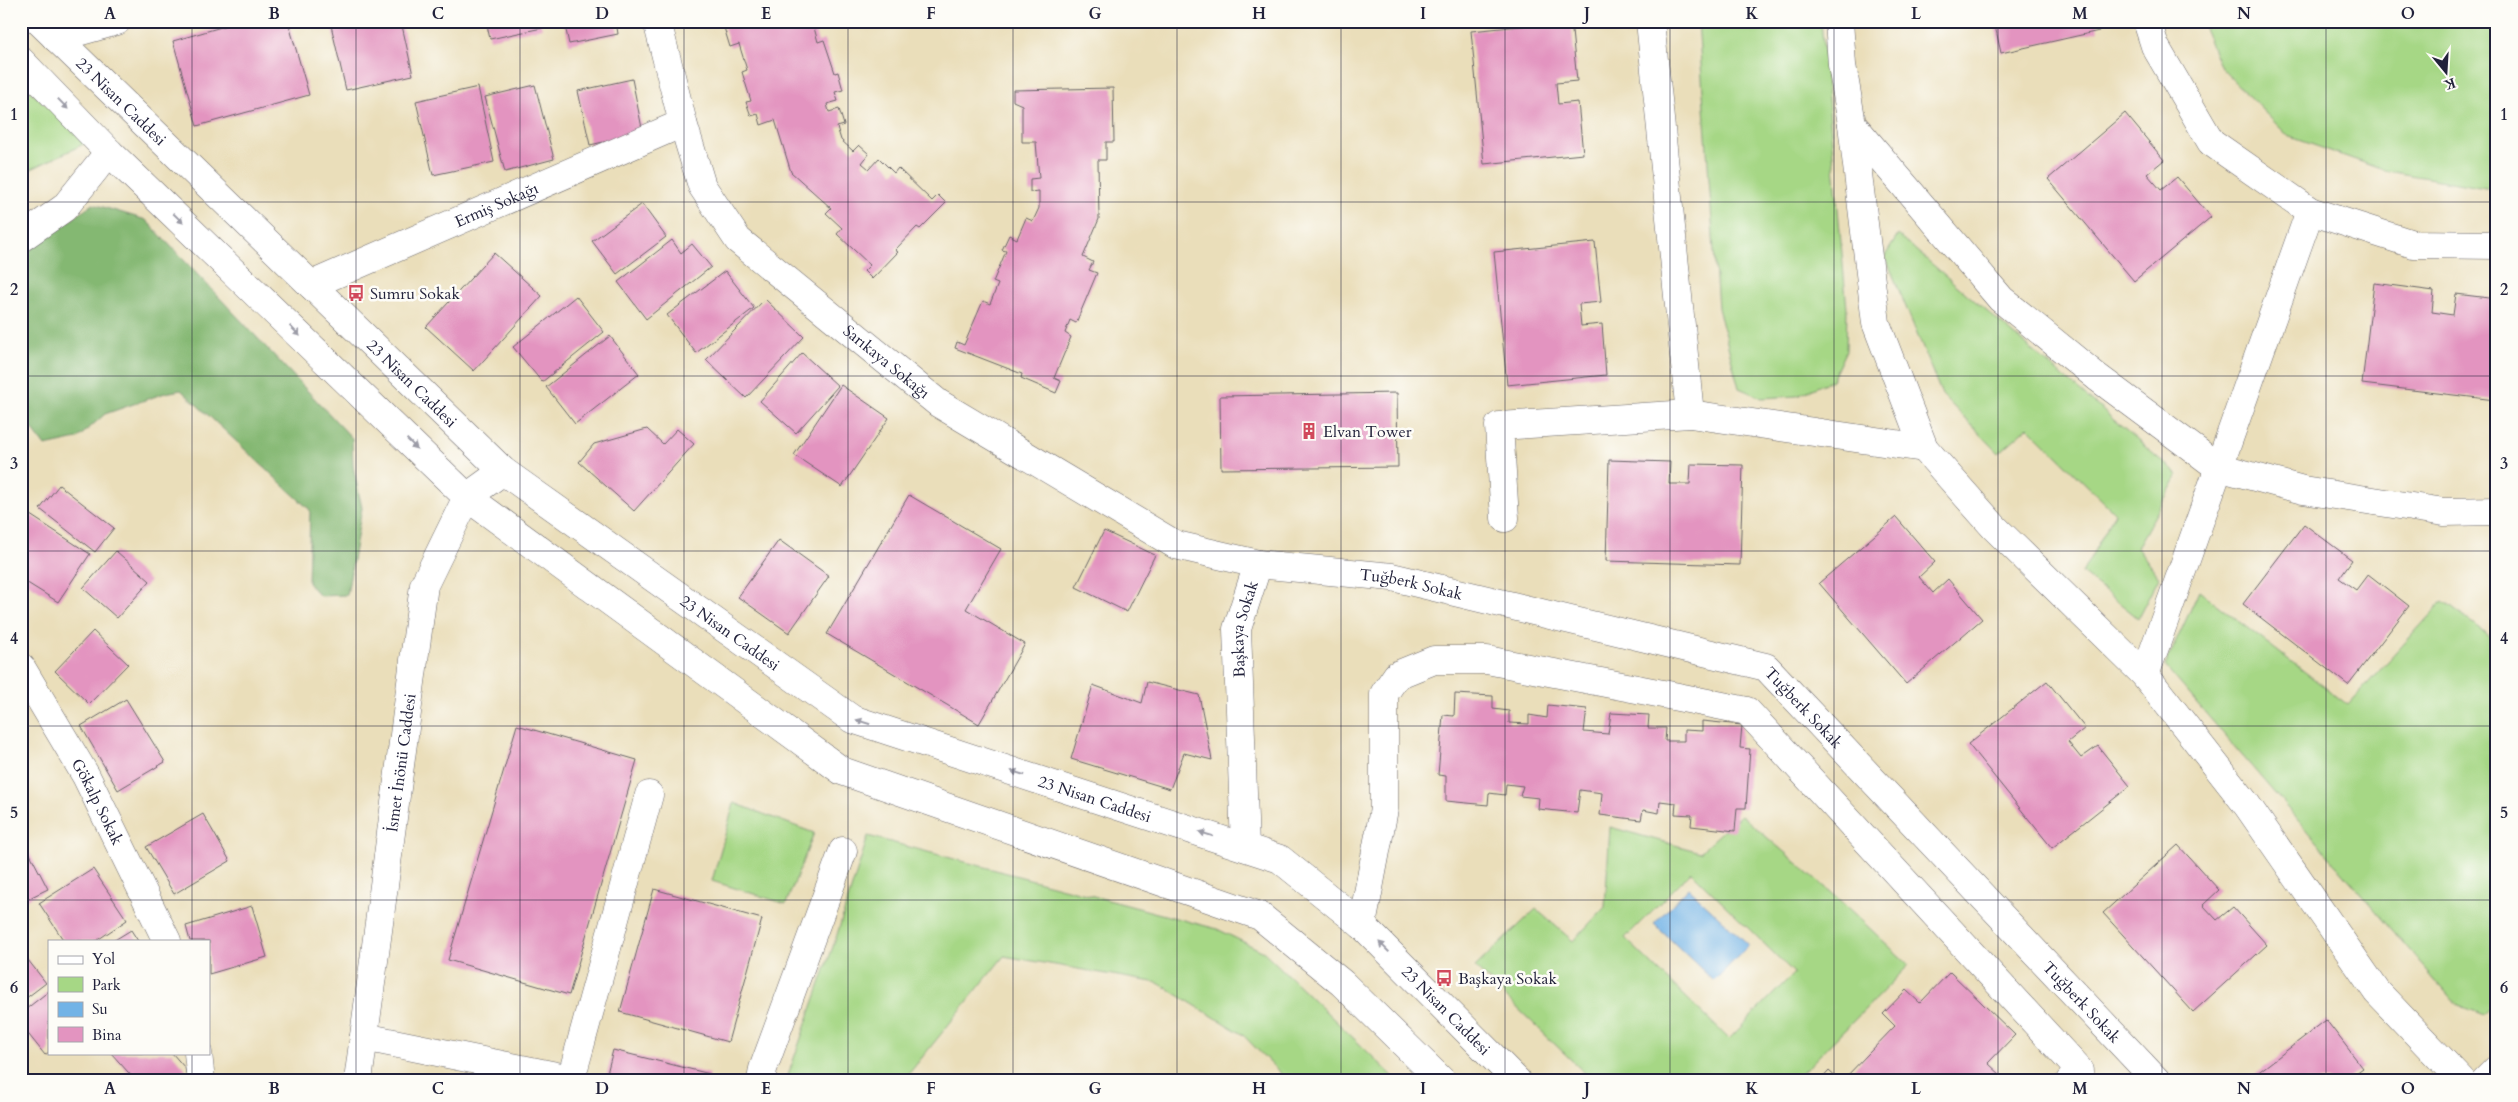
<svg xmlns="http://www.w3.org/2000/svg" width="2518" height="1102" font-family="Cardo,serif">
	<rect width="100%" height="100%" fill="#fdfcf7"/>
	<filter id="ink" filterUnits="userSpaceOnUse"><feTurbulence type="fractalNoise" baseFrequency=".02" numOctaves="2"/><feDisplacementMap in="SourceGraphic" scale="10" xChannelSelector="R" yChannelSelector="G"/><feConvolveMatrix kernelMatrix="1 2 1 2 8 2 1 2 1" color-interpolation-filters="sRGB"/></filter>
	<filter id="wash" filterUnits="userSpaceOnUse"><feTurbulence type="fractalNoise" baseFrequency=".0096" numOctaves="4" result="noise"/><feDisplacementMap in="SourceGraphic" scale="20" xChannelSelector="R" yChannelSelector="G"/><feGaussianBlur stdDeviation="1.12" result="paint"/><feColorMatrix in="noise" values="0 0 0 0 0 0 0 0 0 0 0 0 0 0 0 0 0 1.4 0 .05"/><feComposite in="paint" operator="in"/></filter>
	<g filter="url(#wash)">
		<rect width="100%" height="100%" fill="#eadeba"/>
		<path fill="#a6d785" stroke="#647c60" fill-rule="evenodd" d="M1698,21H1821L1847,309L1846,350L1832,380L1797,396L1762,398L1739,388L1718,308Z
			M2201,21H2497V190L2387,171L2288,136L2221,68Z
			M21,83L88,142L21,174Z
			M1898,235L2178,475L2137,547L2159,577L2138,618L2082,573L2115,513L2028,427L1999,453L1942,395L1885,256Z
			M2199,591L2348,705L2443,601L2497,642V1003L2484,1015L2456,1004L2165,666Z
			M734,803L814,833L786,904L712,881Z
			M1741,815L1832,893L1909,965L1794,1081H1593L1475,967L1536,909L1573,941L1605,907L1610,827L1700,852ZM1691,872L1794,973L1729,1039L1625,938Z
			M868,836L1217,929L1264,952L1398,1081H1288L1242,1034L1158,983L1004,956L903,1081H786L836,938Z"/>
		<path fill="#84b872" stroke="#536d56" d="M93,204L146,220L352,438L353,466L362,508L347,595L320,596L308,583L310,510L181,390L165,393L105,414L77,439L45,446L21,414V256Z"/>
		<path fill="#72b3e6" stroke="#4a6a90" d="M1688,888L1749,945L1714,981L1654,924Z"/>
		<g id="blocks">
			<path fill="#e394c0" d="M242,21H288L309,95L197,126L173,41Z
				M330,21H401L413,75L346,90Z
				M486,21H540L542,28L490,39Z
				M564,21H616L618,34L569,44Z
				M722,21H821L813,24L818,42L824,40L835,73L838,72L843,90L835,92L838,101L827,104L829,112L839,109L844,125L837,127L841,140L853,151L859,145L869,154L862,163L869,169L879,158L894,173L898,168L932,201L938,195L946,203L920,229L917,227L895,250L898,252L872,279L864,271L870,265L837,234L842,228L826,213L831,208L791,172L775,120L761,125L758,114L751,116L746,102L751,101L742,72L747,70L739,44L730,47Z
				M1571,21L1577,81L1556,83L1558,104L1578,102L1583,154L1484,164L1471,31Z
				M1994,21H2097L2099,31L2001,53Z
				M632,79L643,133L590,145L578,91Z
				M535,85L554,159L505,172L485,97Z
				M478,87L494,162L433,175L416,101Z
				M1113,88L1114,142H1106V160H1098L1099,219L1083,257L1093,262L1089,270L1097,273L1076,323L1070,320L1065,333L1071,337L1054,378L1061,381L1056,393L1021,378L1022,374L955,348L957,342L964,345L983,301L990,304L998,284L993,282L1006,251L1002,250L1009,235L1017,239L1026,218L1033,221L1039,208V191L1030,192V179L1039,178L1036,142H1022V105L1013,101V90Z
				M2125,113L2164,160L2147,174L2161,190L2177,177L2211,217L2134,281L2048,179Z
				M642,204L666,237L617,274L592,241Z
				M672,240L681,253L692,244L711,267L646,319L618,282Z
				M1595,242L1601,302L1579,304L1581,326L1602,324L1606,375L1507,385L1494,252Z
				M494,253L542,296L474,371L426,327Z
				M725,271L754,308L696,353L667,315Z
				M2374,283L2434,291L2432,312L2453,315L2456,294L2497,299L2495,400L2362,384Z
				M576,296L604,332L542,382L513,347Z
				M765,299L804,337L746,398L706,360Z
				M610,336L639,374L575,424L546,387Z
				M802,353L838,386L796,433L760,401Z
				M841,385L889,418L842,487L794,455Z
				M1397,393L1398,467L1221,469L1220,396Z
				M647,429L663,444L677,429L694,444L634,511L579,462L594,444Z
				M1609,460L1670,462L1669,484H1690L1691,464L1743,465L1740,565L1606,561Z
				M59,485L114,528L95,552L40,509Z
				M909,495L1001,549L966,609L1025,644L979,724L827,634Z
				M21,509L90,554L58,602L21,579Z
				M1896,517L1935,562L1919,577L1933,593L1948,579L1982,619L1906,684L1819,583Z
				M2304,524L2352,560L2339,578L2356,590L2368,574L2409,606L2348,685L2243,604Z
				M1104,531L1155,555L1127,612L1076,587Z
				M779,540L829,576L789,633L738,597Z
				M116,551L150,581L117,618L83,588Z
				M93,631L128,664L89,704L55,671Z
				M2047,681L2085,728L2068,742L2081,758L2098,746L2130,786L2052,848L1968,744Z
				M1147,682L1199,695L1212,760L1184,753L1170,789L1071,759L1093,685L1142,703Z
				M1455,694L1493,696V709L1509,711V723L1529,724V715L1547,718L1548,705L1587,709L1584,732L1608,734L1611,713L1649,715L1648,728H1666L1665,741H1684V730L1702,731V721L1742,725L1740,748L1750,749L1746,808H1737L1735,831L1691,826L1692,815L1675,814L1676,803L1660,801L1659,813L1643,810L1641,820L1600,815L1602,793L1580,790L1577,813L1538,809L1539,798L1520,796L1523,786L1506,784L1505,795L1489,793L1488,805L1446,801V776L1438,775L1443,715L1454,716Z
				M126,699L165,762L118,790L81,726Z
				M517,725L637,760L569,995L448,960Z
				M203,814L230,861L174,894L146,847Z
				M2178,845L2219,890L2203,905L2217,920L2233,907L2267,945L2193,1012L2103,913Z
				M26,846L48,889L21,902V848Z
				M93,869L127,920L96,941H64L39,903Z
				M654,889L762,919L728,1042L620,1012Z
				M252,906L267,957L209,974V941H190L186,926Z
				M131,930L138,941H113Z
				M21,951L46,983L21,1002Z
				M1950,972L2015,1035L1988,1063L2003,1077L1999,1081H1842L1895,1026L1883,1014L1906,990L1920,1003Z
				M49,991V1052L45,1055L21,1025V1013Z
				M2326,1020L2363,1068L2345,1081H2247Z
				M613,1050L710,1074L708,1081H605Z
				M111,1053H172L185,1068L188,1081H136Z
				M1829,1071L1840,1081H1820Z"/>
		</g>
	</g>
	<g filter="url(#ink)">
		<use href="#blocks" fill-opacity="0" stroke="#686467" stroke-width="1"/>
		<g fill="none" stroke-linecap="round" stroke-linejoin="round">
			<g stroke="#686467" stroke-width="29">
				<g id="minor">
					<path id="s1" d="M39,21L503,471L852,719L1280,859L1362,925L1517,1081"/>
					<path id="s2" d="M657,21L683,123L702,186L738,240L938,403L1176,545L1258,564L1392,577L1766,667L2157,1081"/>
					<path d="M1650,21L1690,414"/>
					<path d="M1839,21L1842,65L1852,124L2001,299L2097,377L2218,467L2303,490L2444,512L2497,511"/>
					<path d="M2147,21L2155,46L2211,142L2310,211L2413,244L2497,245"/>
					<path d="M56,38L117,21"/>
					<path d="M21,61L109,152L467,497L842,771L1260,916L1342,983L1442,1081"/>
					<path d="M1852,124L1876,323L1924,448L1994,527L2145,675L2247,805L2377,992L2462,1081"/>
					<path d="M21,238L64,208L109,152"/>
					<path id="s3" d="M311,285L683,123"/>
					<path d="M1505,518L1499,426L1690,414L1924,448"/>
					<path id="s4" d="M21,667L86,776L167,941"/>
					<path d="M2145,675L2310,211"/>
					<path id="s5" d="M1245,847L1237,629L1258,564"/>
					<path d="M1362,925L1384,809V694L1397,675L1434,660H1487L1673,696L1747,711L2080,1071L2070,1081"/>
					<path d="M364,1037L571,1079L649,795"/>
					<path d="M198,1053L201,1081"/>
					<path id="s6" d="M358,1081L424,585L467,497L503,471"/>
					<path d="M761,1081L763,1069L843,851"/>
					<path d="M2485,1081L2497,1069"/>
				</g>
			</g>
			<use href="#minor" stroke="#fff" stroke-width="28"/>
		</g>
		<defs><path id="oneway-solid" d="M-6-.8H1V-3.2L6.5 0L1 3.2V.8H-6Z" transform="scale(1.25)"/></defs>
		<g fill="#9c9ca7">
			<use href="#oneway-solid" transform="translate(63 104) rotate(46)"/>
			<use href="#oneway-solid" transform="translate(178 218) rotate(44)"/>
			<use href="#oneway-solid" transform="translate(295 331) rotate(44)"/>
			<use href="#oneway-solid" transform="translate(412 444) rotate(44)"/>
			<use href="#oneway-solid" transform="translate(863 722) rotate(-162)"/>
			<use href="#oneway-solid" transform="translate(1018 773) rotate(-162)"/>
			<use href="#oneway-solid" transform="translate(1206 834) rotate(-162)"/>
			<use href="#oneway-solid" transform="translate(1384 947) rotate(-135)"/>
		</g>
	</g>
	<path fill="none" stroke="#22223b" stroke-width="1" stroke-opacity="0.55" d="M192,21V941M356,21V1081M520,21V1081M684,21V1081M848,21V1081M1013,21V1081M1177,21V1081M1341,21V1081M1505,21V1081M1670,21V1081M1834,21V1081M1998,21V1081M2162,21V1081M2326,21V1081M21,202H2497M21,376H2497M21,551H2497M21,726H2497M21,900H2497M192,1053V1081"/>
	<defs>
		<g id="bus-bare" transform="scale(1.35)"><path d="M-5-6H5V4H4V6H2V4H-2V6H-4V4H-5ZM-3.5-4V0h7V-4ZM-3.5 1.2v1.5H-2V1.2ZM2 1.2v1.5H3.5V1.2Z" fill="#d1495b" stroke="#fdfcf7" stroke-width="2.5" paint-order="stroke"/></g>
		<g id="building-bare" transform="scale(1.35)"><path d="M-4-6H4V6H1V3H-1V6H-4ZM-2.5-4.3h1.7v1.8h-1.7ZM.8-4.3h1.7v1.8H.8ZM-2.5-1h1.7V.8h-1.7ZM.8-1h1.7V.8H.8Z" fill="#d1495b" stroke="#fdfcf7" stroke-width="2.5" paint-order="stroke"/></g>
	</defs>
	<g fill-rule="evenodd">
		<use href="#bus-bare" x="356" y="293"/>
		<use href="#building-bare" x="1309" y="431"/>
		<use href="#bus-bare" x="1444" y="978"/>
	</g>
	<g text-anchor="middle" stroke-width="5" stroke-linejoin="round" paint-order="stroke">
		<g font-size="16" fill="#22223b" stroke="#fdfcf7">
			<text dy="6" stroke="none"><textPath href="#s1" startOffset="115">23 Nisan Caddesi</textPath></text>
			<text dy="6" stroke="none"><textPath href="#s3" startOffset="202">Ermiş Sokağı</textPath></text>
			<text dy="6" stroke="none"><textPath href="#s2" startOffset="428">Sarıkaya Sokağı</textPath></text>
			<text dy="6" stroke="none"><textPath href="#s1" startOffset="520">23 Nisan Caddesi</textPath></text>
			<text dy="6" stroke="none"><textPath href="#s2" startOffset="1010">Tuğberk Sokak</textPath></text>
			<text dy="6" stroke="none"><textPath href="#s5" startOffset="219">Başkaya Sokak</textPath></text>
			<text dy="6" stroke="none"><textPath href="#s1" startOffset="925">23 Nisan Caddesi</textPath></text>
			<text dy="6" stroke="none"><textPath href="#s2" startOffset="1430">Tuğberk Sokak</textPath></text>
			<text dy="6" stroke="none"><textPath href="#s6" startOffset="321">İsmet İnönü Caddesi</textPath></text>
			<text dy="6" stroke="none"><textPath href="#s1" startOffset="1330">23 Nisan Caddesi</textPath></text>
			<text dy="6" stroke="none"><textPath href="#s4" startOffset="155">Gökalp Sokak</textPath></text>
			<text dy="6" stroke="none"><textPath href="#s2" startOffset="1835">Tuğberk Sokak</textPath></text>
			<text dy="6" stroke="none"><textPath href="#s1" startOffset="1750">23 Nisan Caddesi</textPath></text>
		</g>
		<g font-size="16" fill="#22223b" stroke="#fdfcf7" text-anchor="start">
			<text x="370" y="299">Sumru Sokak</text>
			<text x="1323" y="437">Elvan Tower</text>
			<text x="1458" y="984">Başkaya Sokak</text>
		</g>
	</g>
	<rect width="2518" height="1102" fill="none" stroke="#fdfcf7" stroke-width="55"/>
	<rect x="48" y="940" width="162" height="115" fill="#fdfcf7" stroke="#a5a5ac"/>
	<rect x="58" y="956" width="25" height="8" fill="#ffffff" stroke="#a5a5ac"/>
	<text x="92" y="964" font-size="15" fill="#22223b">Yol</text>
	<rect x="58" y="977" width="25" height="15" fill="#a6d785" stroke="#a5a5ac"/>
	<text x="92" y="990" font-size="15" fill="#22223b">Park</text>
	<rect x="58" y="1002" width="25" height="15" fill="#72b3e6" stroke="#a5a5ac"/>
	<text x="92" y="1014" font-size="15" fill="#22223b">Su</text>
	<rect x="58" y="1027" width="25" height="15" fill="#e394c0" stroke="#a5a5ac"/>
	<text x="92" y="1040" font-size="15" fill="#22223b">Bina</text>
	<g transform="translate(2446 72) rotate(162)" stroke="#fdfcf7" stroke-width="4" paint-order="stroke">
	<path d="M0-4L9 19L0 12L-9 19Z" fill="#22223b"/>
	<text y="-8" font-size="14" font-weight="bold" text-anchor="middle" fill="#22223b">K</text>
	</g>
	<rect x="28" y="28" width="2462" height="1046" fill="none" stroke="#22223b" stroke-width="2"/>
	<g font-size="16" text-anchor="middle" font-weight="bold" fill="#22223b">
		<text x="110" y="19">A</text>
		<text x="274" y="19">B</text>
		<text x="438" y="19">C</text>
		<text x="602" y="19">D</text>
		<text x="766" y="19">E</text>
		<text x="931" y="19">F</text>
		<text x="1095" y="19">G</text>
		<text x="1259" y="19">H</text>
		<text x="1423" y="19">I</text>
		<text x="1587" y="19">J</text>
		<text x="1752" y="19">K</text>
		<text x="1916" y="19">L</text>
		<text x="2080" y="19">M</text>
		<text x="2244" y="19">N</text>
		<text x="2408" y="19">O</text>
		<text x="14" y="120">1</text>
		<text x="2504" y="120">1</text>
		<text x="14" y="295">2</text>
		<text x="2504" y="295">2</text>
		<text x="14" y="469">3</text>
		<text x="2504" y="469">3</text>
		<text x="14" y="644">4</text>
		<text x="2504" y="644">4</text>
		<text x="14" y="818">5</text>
		<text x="2504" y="818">5</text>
		<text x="14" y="993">6</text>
		<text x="2504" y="993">6</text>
		<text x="110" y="1094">A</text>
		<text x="274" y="1094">B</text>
		<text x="438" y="1094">C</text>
		<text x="602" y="1094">D</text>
		<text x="766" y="1094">E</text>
		<text x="931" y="1094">F</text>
		<text x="1095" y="1094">G</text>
		<text x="1259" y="1094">H</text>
		<text x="1423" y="1094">I</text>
		<text x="1587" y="1094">J</text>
		<text x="1752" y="1094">K</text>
		<text x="1916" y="1094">L</text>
		<text x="2080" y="1094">M</text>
		<text x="2244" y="1094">N</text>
		<text x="2408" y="1094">O</text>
	</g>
</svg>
